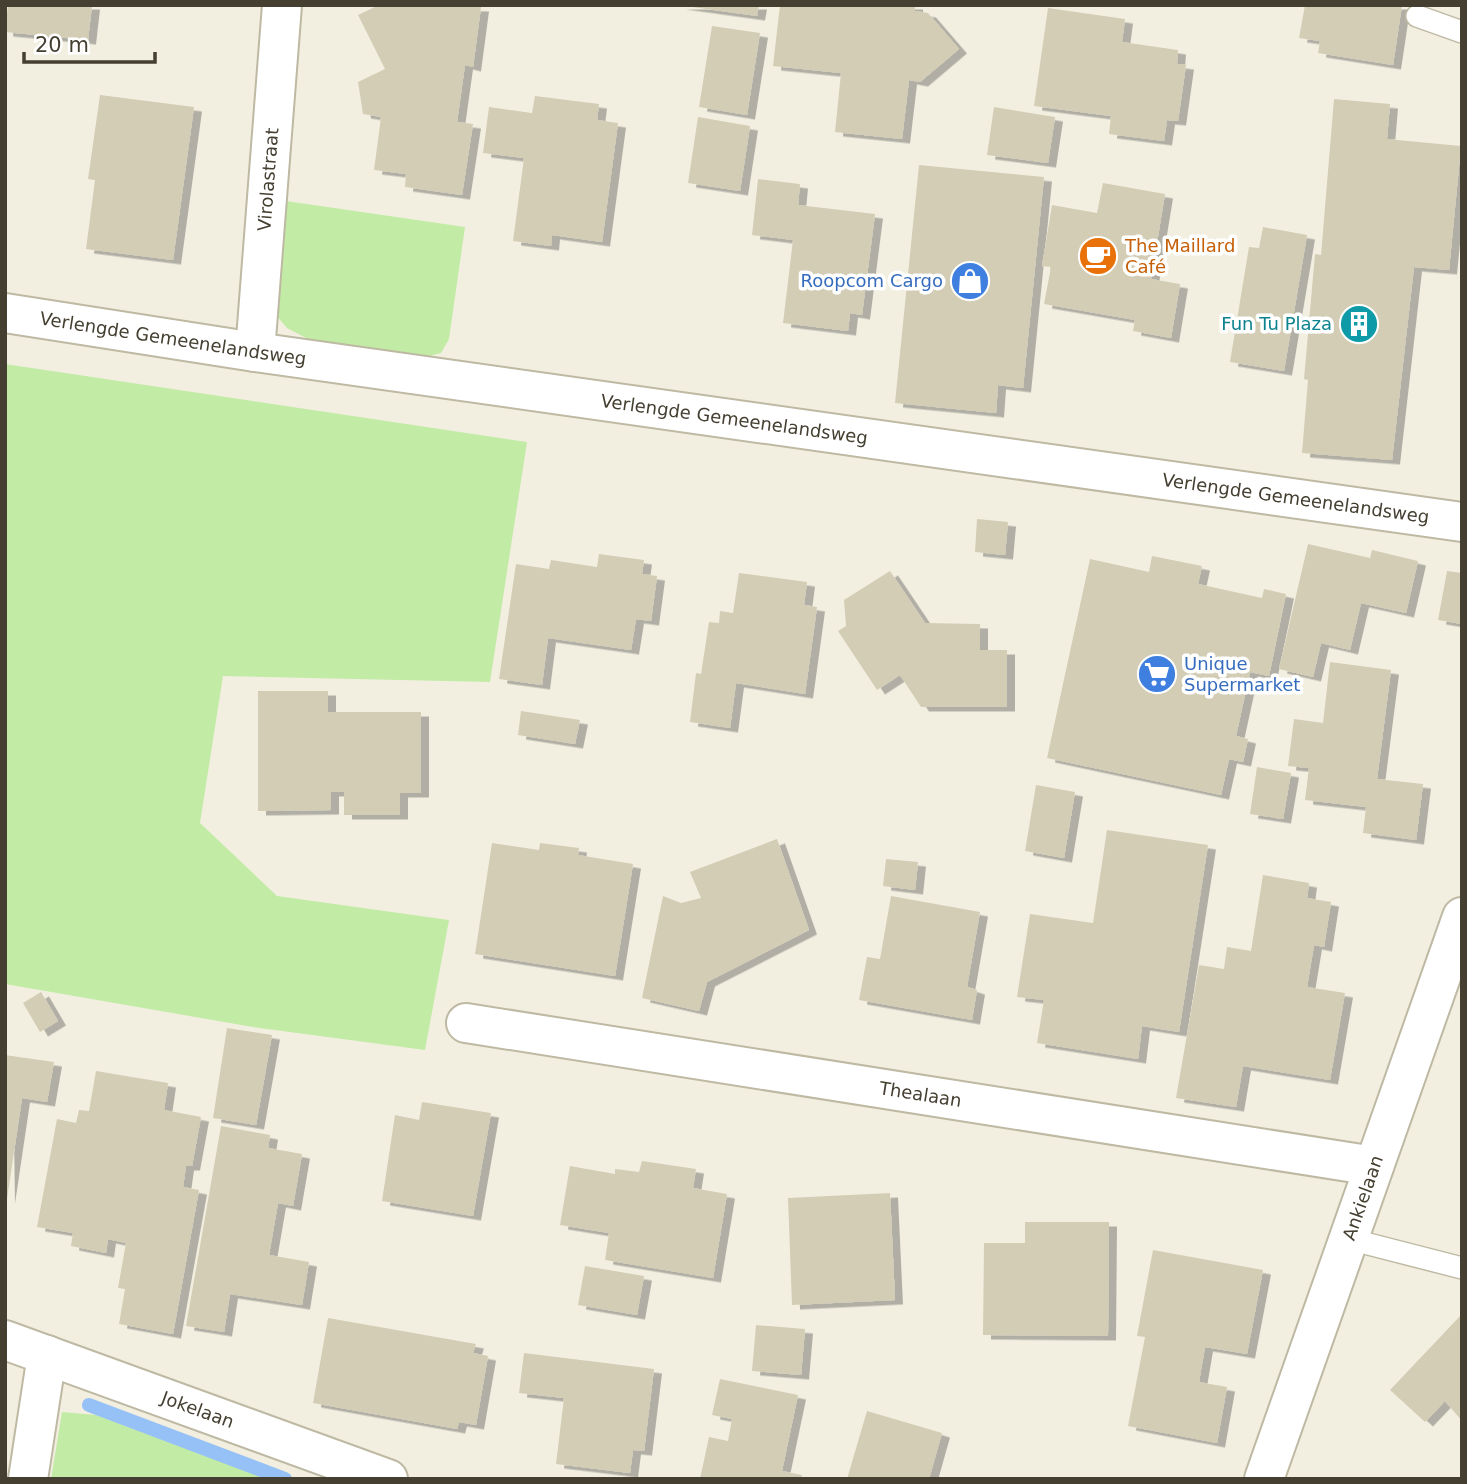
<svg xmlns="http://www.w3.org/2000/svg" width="1467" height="1484" font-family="'DejaVu Sans',sans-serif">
	<defs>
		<filter id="shadow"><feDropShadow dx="8" dy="4.5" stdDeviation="0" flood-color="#0004"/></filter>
	</defs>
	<rect width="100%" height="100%" fill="#f2efe1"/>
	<path fill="#c2eba5" d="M279,200L465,227L449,339L441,353L422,358L308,339L287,328L275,314Z
		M5,364L527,442L490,682L223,676L200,823L277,896L449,920L425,1050L253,1027L5,984Z
		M62,1412L96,1415L268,1479H51Z"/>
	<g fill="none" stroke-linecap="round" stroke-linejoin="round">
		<path stroke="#96c1f6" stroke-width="14" d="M89,1405L285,1479"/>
	</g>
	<path fill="#d4cdb5" filter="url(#shadow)" d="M8,5H92L88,40L5,32Z
		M379,5L481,7L473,67L465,65L457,122L473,124L462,195L405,187L406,174L374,170L381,117L363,114L358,82L385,69L358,15Z
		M678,5H759L757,16Z
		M780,5H915V11L928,13L959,49L920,82L909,80L902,139L835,132L841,73L773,66Z
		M1305,5H1402L1393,65L1318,53L1320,41L1299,38Z
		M1048,8L1125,19L1122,42L1178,50L1177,64L1186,65L1178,121L1167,120L1164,141L1109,134L1111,116L1034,106Z
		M712,26L760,33L747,115L699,107Z
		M100,95L194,107L173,260L86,249L95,180L88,179Z
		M535,96L599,104L597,120L618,123L602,242L552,235L551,246L513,241L524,158L483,153L489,107L532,113Z
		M1334,99L1390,104L1387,139L1461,146L1449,270L1414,267L1392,460L1302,453L1308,380L1304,379L1315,254L1321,255Z
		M994,107L1055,117L1048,163L987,155Z
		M698,117L750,126L740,191L688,183Z
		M919,165L1044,177L1023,388L998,385L996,413L895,403Z
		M758,179L800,184L798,205L875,214L862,315L850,313L848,331L783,323L793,240L752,235Z
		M1103,183L1165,194L1151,279L1180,284L1171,338L1133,331L1135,320L1044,304L1051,267L1042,266L1052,205L1097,213Z
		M1263,227L1307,235L1284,371L1230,362L1249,247L1259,248Z
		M977,519L1008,522L1005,555L975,552Z
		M1308,544L1370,558L1372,550L1418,561L1406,613L1361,603L1350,650L1321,643L1313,677L1279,669Z
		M599,554L644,560L642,574L657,576L651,621L636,619L631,650L548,638L542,685L499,679L516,564L549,569L551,560L597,567Z
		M1152,556L1202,566L1198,584L1262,598L1264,589L1286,594L1269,676L1250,672L1236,736L1248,739L1243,762L1229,759L1221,795L1047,758L1090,559L1149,572Z
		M890,571L925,623L980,624V650H1007V707H921L900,675L877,690L838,631L846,626L844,600Z
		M1447,571L1462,573V624L1438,620Z
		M739,573L807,582L804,605L817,607L805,694L736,683L730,728L690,722L696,673L701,674L709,622L719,623L720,611L733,613Z
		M1330,662L1391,670L1377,779L1423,784L1416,840L1363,833L1366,807L1305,800L1309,768L1288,766L1294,719L1323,723Z
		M258,691H328V712H421V793H400V815H344V792H331V810L258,811Z
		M521,711L580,720L575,744L518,735Z
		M1257,767L1291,773L1283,819L1250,814Z
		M1036,785L1075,792L1064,858L1025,851Z
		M1107,830L1208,845L1179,1032L1142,1026L1138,1059L1037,1043L1044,1000L1017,997L1030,914L1093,923Z
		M777,839L809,930L707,982L699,1011L642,998L663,896L681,903L701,898L690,872Z
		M492,843L539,850L540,843L579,848L578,855L633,864L615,976L475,954Z
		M886,859L918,862L915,890L883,886Z
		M1263,875L1309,883L1307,898L1331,902L1324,947L1314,945L1307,987L1345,993L1330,1080L1243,1066L1236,1107L1176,1098L1199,965L1224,969L1227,947L1251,951Z
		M891,896L980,912L967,987L977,990L972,1020L859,1000L867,957L880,959Z
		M41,992L58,1021L40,1032L23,1003Z
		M227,1028L272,1035L256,1125L213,1118Z
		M5,1055L54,1062L47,1102L22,1098L7,1199Z
		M96,1071L168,1083L164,1110L201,1117L192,1166H186L183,1187L199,1190L173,1334L119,1324L125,1289L118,1288L126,1243L108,1239L106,1253L71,1246L73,1233L37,1227L57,1119L76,1123L79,1110L89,1111Z
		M422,1102L491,1113L473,1216L382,1201L395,1115L419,1120Z
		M221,1126L270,1135L268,1148L302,1154L293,1206L278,1203L269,1255L309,1262L302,1305L230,1294L224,1332L186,1326Z
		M642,1161L696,1169L693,1188L727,1194L713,1278L605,1260L609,1233L560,1225L570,1166L615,1174V1169L639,1172Z
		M890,1193L895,1300L792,1305L788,1198Z
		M1025,1222H1109L1108,1336L983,1335L984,1243H1025Z
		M1153,1250L1263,1270L1247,1354L1205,1347L1199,1382L1227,1387L1217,1443L1128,1426L1145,1337L1137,1336Z
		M585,1266L644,1276L637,1315L578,1305Z
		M1462,1314V1421L1445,1401L1425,1422L1390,1390Z
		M328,1318L476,1344L473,1353L488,1356L476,1425L459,1422L457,1429L313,1403Z
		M756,1325L805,1329L801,1375L752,1371Z
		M524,1353L654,1369L644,1451L633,1450L630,1473L556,1464L564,1398L519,1393Z
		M720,1379L798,1395L782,1471L802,1475L801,1479H700L709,1437L728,1441L732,1419L712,1415Z
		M867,1411L942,1433L929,1479H847Z"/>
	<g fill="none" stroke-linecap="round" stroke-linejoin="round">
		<g stroke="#beb9a3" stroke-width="24">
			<path id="service" d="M1417,16L1462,32
				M1349,1239L1462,1268"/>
		</g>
		<g stroke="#beb9a3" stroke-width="42">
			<g id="minor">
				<path id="s1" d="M255,352L282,5"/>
				<path id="s2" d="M466,1023L1374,1166"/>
				<path id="s3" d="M5,1340L388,1479"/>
				<path d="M28,1479L47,1355"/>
				<path id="s4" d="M1264,1479L1462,917"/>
			</g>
		</g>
		<g stroke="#beb9a3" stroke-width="42">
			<g id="tertiary">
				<path id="s5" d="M5,313L255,352L1462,522"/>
			</g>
		</g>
		<use href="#service" stroke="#fff" stroke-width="21"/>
		<use href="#minor" stroke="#fff" stroke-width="38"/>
		<use href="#tertiary" stroke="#fff" stroke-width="38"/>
	</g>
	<defs>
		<g id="cafe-disc" transform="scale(2.0125)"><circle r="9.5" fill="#e8710a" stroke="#fff"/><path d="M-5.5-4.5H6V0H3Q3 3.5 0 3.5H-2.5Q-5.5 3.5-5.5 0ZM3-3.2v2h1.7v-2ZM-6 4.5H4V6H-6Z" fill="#fff"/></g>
		<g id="shop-disc" transform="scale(2.0125)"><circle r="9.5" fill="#3f7fe0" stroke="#fff"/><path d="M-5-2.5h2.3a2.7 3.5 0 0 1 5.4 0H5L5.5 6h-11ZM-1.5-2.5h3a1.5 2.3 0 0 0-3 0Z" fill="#fff"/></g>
		<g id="building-disc" transform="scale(2.0125)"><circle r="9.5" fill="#0f9aa8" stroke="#fff"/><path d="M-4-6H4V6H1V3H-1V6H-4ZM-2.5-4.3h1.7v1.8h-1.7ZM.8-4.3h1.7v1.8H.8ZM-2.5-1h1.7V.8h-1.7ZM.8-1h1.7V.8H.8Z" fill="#fff"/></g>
		<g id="supermarket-disc" transform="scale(2.0125)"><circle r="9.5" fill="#3f7fe0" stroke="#fff"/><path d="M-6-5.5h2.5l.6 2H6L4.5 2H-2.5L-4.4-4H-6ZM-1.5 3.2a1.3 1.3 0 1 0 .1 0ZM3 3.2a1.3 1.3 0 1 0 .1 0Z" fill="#fff"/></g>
	</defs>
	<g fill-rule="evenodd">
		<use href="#cafe-disc" x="1098" y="256"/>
		<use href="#shop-disc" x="970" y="281"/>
		<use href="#building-disc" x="1359" y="324"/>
		<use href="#supermarket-disc" x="1157" y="674"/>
	</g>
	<g text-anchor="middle" stroke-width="7" stroke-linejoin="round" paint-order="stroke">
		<g font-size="18" fill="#443f31" stroke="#fff">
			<text dy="6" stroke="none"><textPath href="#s1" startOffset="173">Virolastraat</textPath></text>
			<text dy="6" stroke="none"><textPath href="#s5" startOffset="170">Verlengde Gemeenelandsweg</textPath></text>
			<text dy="6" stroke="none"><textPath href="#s5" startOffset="737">Verlengde Gemeenelandsweg</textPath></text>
			<text dy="6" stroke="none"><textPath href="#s5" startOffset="1304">Verlengde Gemeenelandsweg</textPath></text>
			<text dy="6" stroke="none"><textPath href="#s2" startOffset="460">Thealaan</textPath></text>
			<text dy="6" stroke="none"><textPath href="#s4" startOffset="298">Ankielaan</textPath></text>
			<text dy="6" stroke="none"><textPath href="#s3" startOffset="205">Jokelaan</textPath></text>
		</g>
		<g font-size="18" fill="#c56008" stroke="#fff" text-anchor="start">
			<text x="1125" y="252">The Maillard<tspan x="1125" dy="21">Café</tspan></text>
		</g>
		<g font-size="18" fill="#366cbe" stroke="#fff" text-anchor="end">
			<text x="943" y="287">Roopcom Cargo</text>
			<text x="1184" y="670" text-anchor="start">Unique<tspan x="1184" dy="21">Supermarket</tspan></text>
		</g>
		<g font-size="18" fill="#0d838f" stroke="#fff" text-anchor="end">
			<text x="1332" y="330">Fun Tu Plaza</text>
		</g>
	</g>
	<rect width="1467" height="1484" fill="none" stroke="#443f31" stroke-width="14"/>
	<path d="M24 52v10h131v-10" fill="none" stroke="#443f31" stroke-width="3.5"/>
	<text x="35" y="52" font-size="21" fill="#443f31" stroke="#ffffff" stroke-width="5" paint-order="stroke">20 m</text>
</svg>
